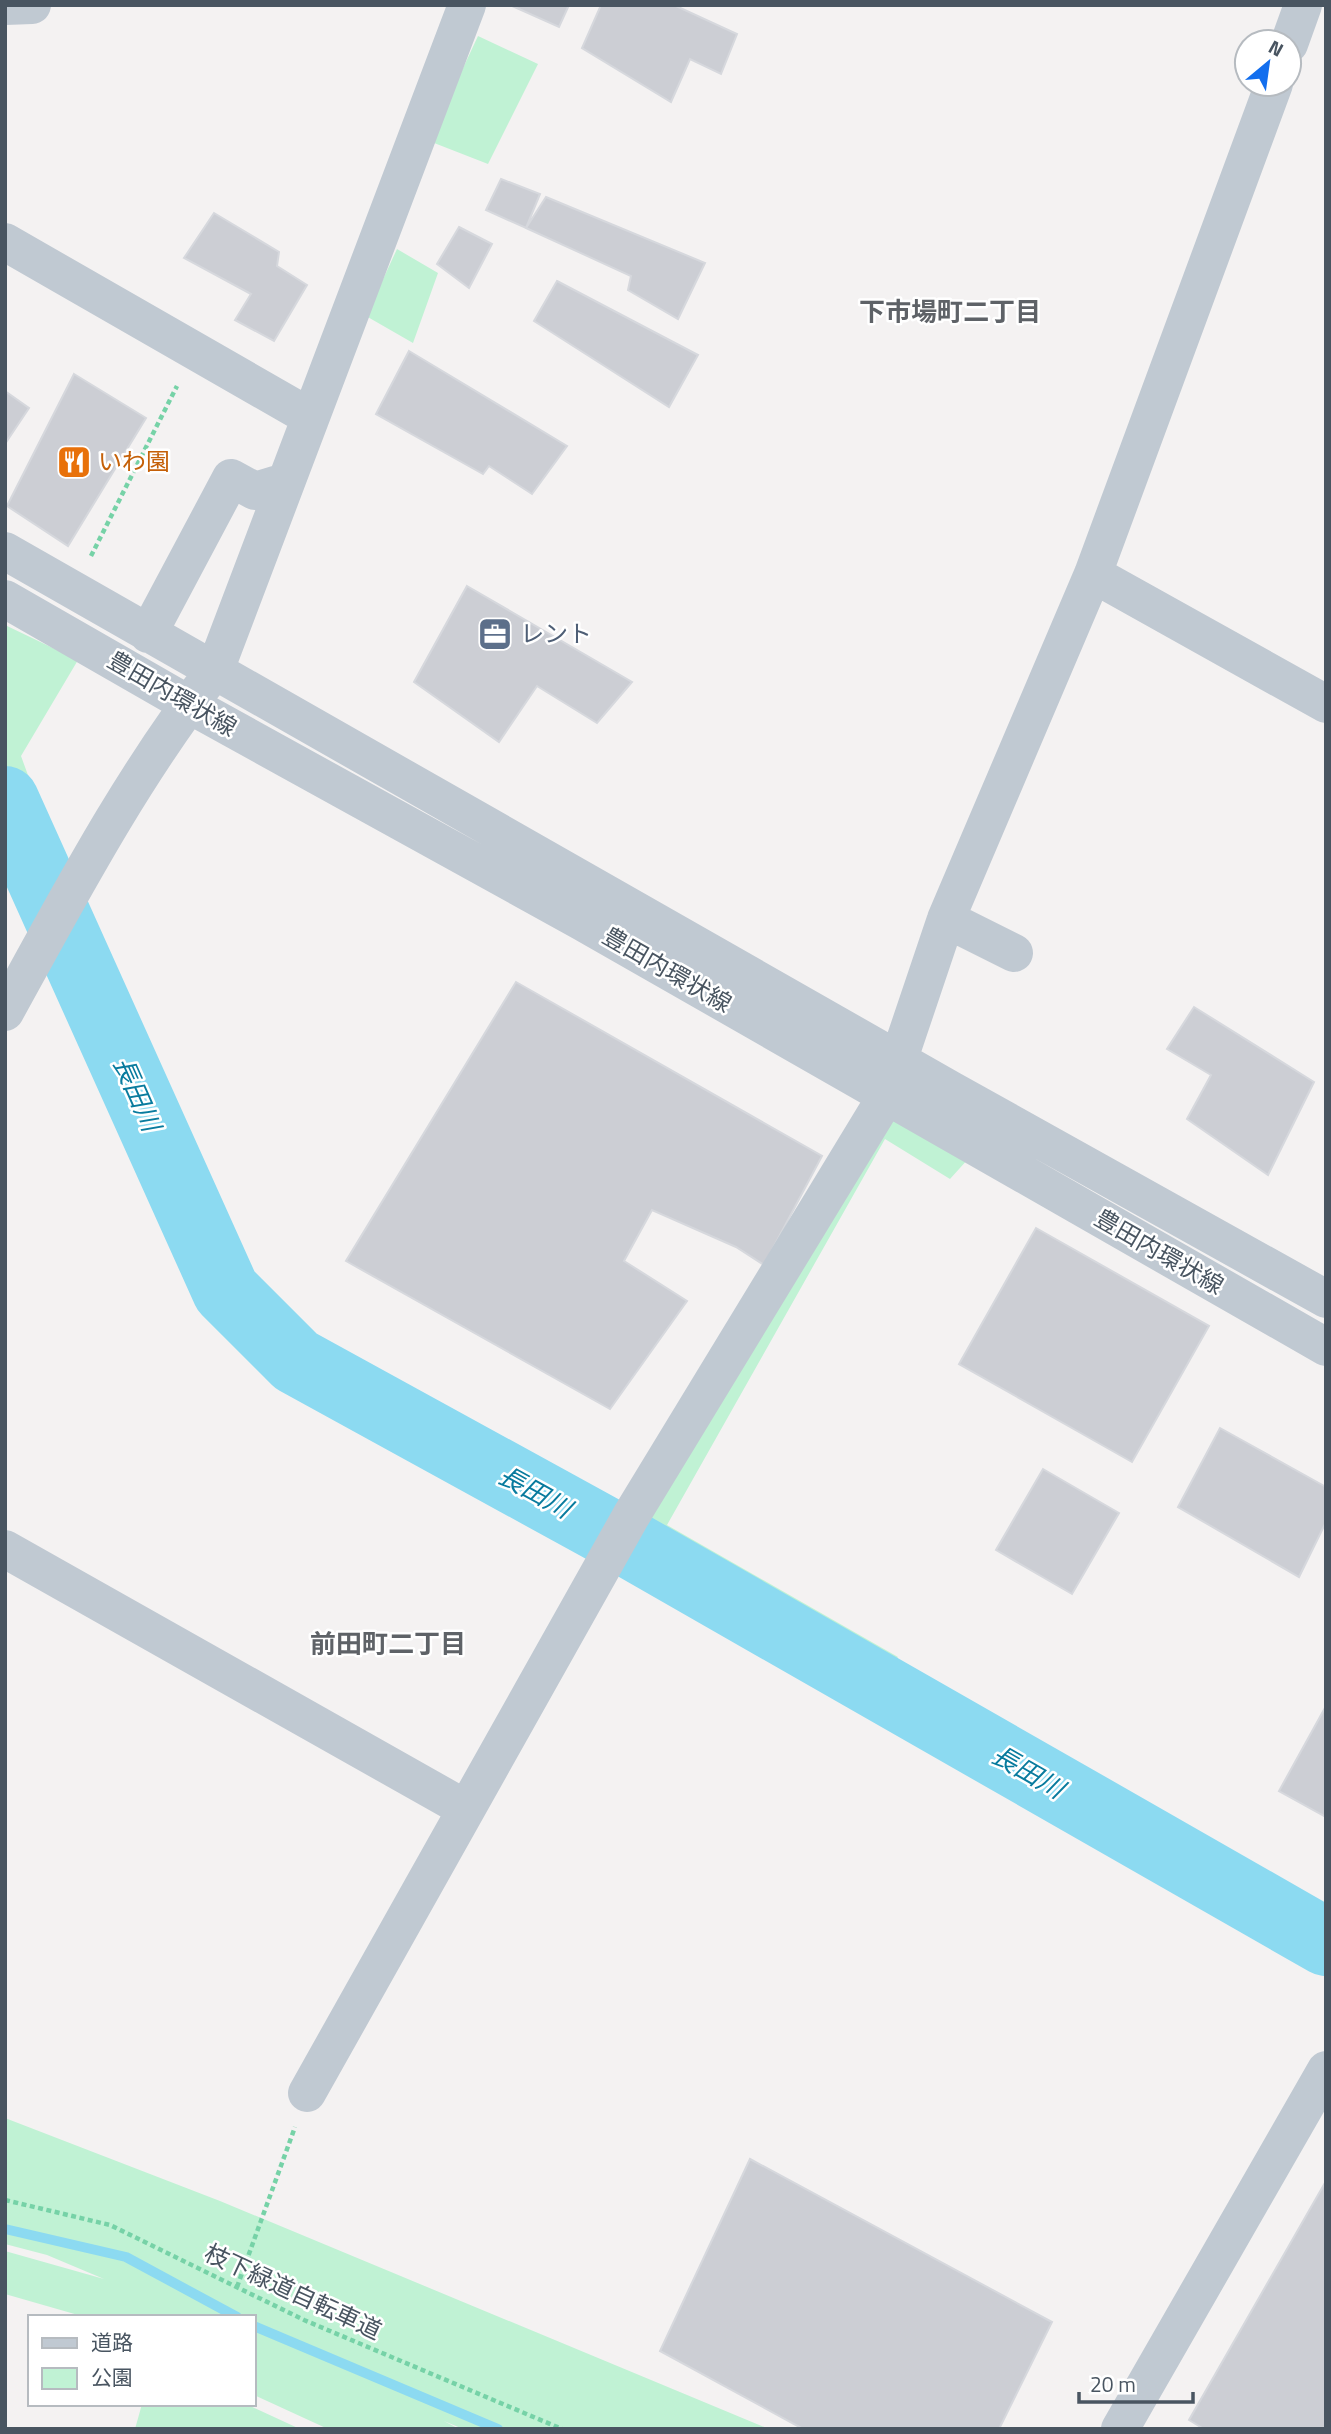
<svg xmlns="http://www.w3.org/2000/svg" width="1331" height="2434" font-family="'Titillium Web','Noto Sans JP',sans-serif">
	<rect width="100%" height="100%" fill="#f4f2f2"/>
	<path fill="#c0f2d4" d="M478,36L538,64L488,164L429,141Z
		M397,249L438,273L413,343L366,316Z
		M5,625L78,660L21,756L68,885L41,918L5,838Z
		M890,1114L969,1158L950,1179L885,1139L667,1525L898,1657L885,1673L638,1527Z
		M5,2118L220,2201L769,2429H463L444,2421L459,2429H328L254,2395V2317H85L5,2294V2251L104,2279L47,2255L5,2244Z
		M142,2404H246L300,2429H135Z"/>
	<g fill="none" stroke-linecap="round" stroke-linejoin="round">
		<path stroke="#8cdaf1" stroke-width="10" d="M5,2229L126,2257L237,2317
			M254,2326L498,2429"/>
		<path stroke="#8cdaf1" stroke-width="68" d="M5,800L226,1291L296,1361L635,1547L1326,1942"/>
	</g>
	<path fill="#ccced4" stroke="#d6d8dd" stroke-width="2" d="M510,5H569L559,27Z
		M601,5H674L737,34L721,74L690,59L671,102L582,48Z
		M501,179L540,194L526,228L486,210Z
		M546,197L705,263L678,319L628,290L631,276L526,228Z
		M214,213L279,252L277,266L307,285L274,341L235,320L251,294L184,258Z
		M459,227L492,244L469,288L437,264Z
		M557,281L698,355L669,407L534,321Z
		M409,351L567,446L532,494L489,466L483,474L376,414Z
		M74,374L146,418L68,546L7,506Z
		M5,391L29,408L5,444Z
		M467,586L632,682L597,723L537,686L499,742L414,682Z
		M516,982L822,1156L764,1265L736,1247L652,1210L624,1261L687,1301L610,1409L346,1261Z
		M1194,1007L1314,1082L1268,1175L1187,1119L1211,1075L1167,1049Z
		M1036,1228L1209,1326L1132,1462L959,1364Z
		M1220,1428L1326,1487V1522L1299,1577L1178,1507Z
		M1043,1469L1119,1513L1072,1594L996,1550Z
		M1326,1706V1817L1279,1791Z
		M750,2159L1052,2322L999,2429H803L660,2351Z
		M1326,2181V2429H1204L1189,2420Z"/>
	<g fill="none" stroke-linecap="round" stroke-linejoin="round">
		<path stroke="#76d2a7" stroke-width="4.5" stroke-dasharray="5 3.5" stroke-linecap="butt" d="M91,556L177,386
			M5,2200L110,2225L304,2320L562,2429
			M237,2287L295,2127"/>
		<path stroke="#c0c9d2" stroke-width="38" d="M5,6L32,5
			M1289,44L1303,5
			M5,242L310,417
			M5,551L951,1090L1326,1299
			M1093,574L1326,704
			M5,599L188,704L581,921L1326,1347
			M148,634L231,478L255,491L285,482
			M946,919L1014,953
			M5,1012C69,896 132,776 215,670L467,5
			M5,1549L466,1809
			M307,2093L631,1516L886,1097L946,919L1093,574L1274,84
			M1120,2429L1326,2070"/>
	</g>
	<defs>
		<g id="restaurant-square" transform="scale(1.75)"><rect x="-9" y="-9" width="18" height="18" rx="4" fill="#e8710a" stroke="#fff"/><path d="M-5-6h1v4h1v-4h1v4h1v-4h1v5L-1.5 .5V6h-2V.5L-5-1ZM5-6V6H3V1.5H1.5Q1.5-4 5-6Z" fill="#fff"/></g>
		<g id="office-square" transform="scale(1.75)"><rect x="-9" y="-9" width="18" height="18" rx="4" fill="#5c6f8a" stroke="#fff"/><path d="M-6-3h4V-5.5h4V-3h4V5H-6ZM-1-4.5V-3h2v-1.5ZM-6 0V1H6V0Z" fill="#fff"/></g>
	</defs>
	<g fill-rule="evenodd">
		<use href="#restaurant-square" x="74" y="462"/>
		<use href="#office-square" x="495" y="634"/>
	</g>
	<g text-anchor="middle" stroke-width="5" stroke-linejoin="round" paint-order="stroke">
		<g font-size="24" fill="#c56008" stroke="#fff" text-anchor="start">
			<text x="98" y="470">いわ園</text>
		</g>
		<g font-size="24" fill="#4e5e75" stroke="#fff" text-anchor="start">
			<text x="520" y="642">レント</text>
		</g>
		<g font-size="24" fill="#495561" stroke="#fff">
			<text transform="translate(172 694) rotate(30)" y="8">豊田内環状線</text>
			<text transform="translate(667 970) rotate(30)" y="8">豊田内環状線</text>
			<text transform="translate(1159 1252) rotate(30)" y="8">豊田内環状線</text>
			<text transform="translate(293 2292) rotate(25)" y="8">枝下緑道自転車道</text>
		</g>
		<g font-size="26" font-weight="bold" fill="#5e6267" stroke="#fff">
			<text x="950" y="321">下市場町二丁目</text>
			<text x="388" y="1653">前田町二丁目</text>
		</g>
		<g font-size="26" font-style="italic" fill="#087b9e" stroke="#fff">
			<text transform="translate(137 1094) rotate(66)" y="9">長田川</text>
			<text transform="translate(535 1492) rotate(29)" y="9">長田川</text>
			<text transform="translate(1028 1772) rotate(30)" y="9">長田川</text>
		</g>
	</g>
	<rect width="1331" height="2434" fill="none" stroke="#495561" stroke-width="14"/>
	<rect x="28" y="2315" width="228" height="91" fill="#ffffff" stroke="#b6bbc0" stroke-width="2"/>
	<rect x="42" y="2338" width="35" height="10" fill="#c0c9d2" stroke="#b6bbc0" stroke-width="2"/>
	<text x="91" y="2350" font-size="21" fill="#495561">道路</text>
	<rect x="42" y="2368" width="35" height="21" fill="#c0f2d4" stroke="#b6bbc0" stroke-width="2"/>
	<text x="91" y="2385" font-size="21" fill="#495561">公園</text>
	<g transform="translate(1268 63) rotate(29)"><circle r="33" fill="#ffffff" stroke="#b6bbc0" stroke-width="2"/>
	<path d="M0-5L12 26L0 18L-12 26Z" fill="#126eee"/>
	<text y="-10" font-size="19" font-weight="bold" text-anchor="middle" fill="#495561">N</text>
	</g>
	<path d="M1079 2392v10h114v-10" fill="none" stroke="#495561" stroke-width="3.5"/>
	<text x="1090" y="2392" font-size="21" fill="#495561" stroke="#ffffff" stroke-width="5" paint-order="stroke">20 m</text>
</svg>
